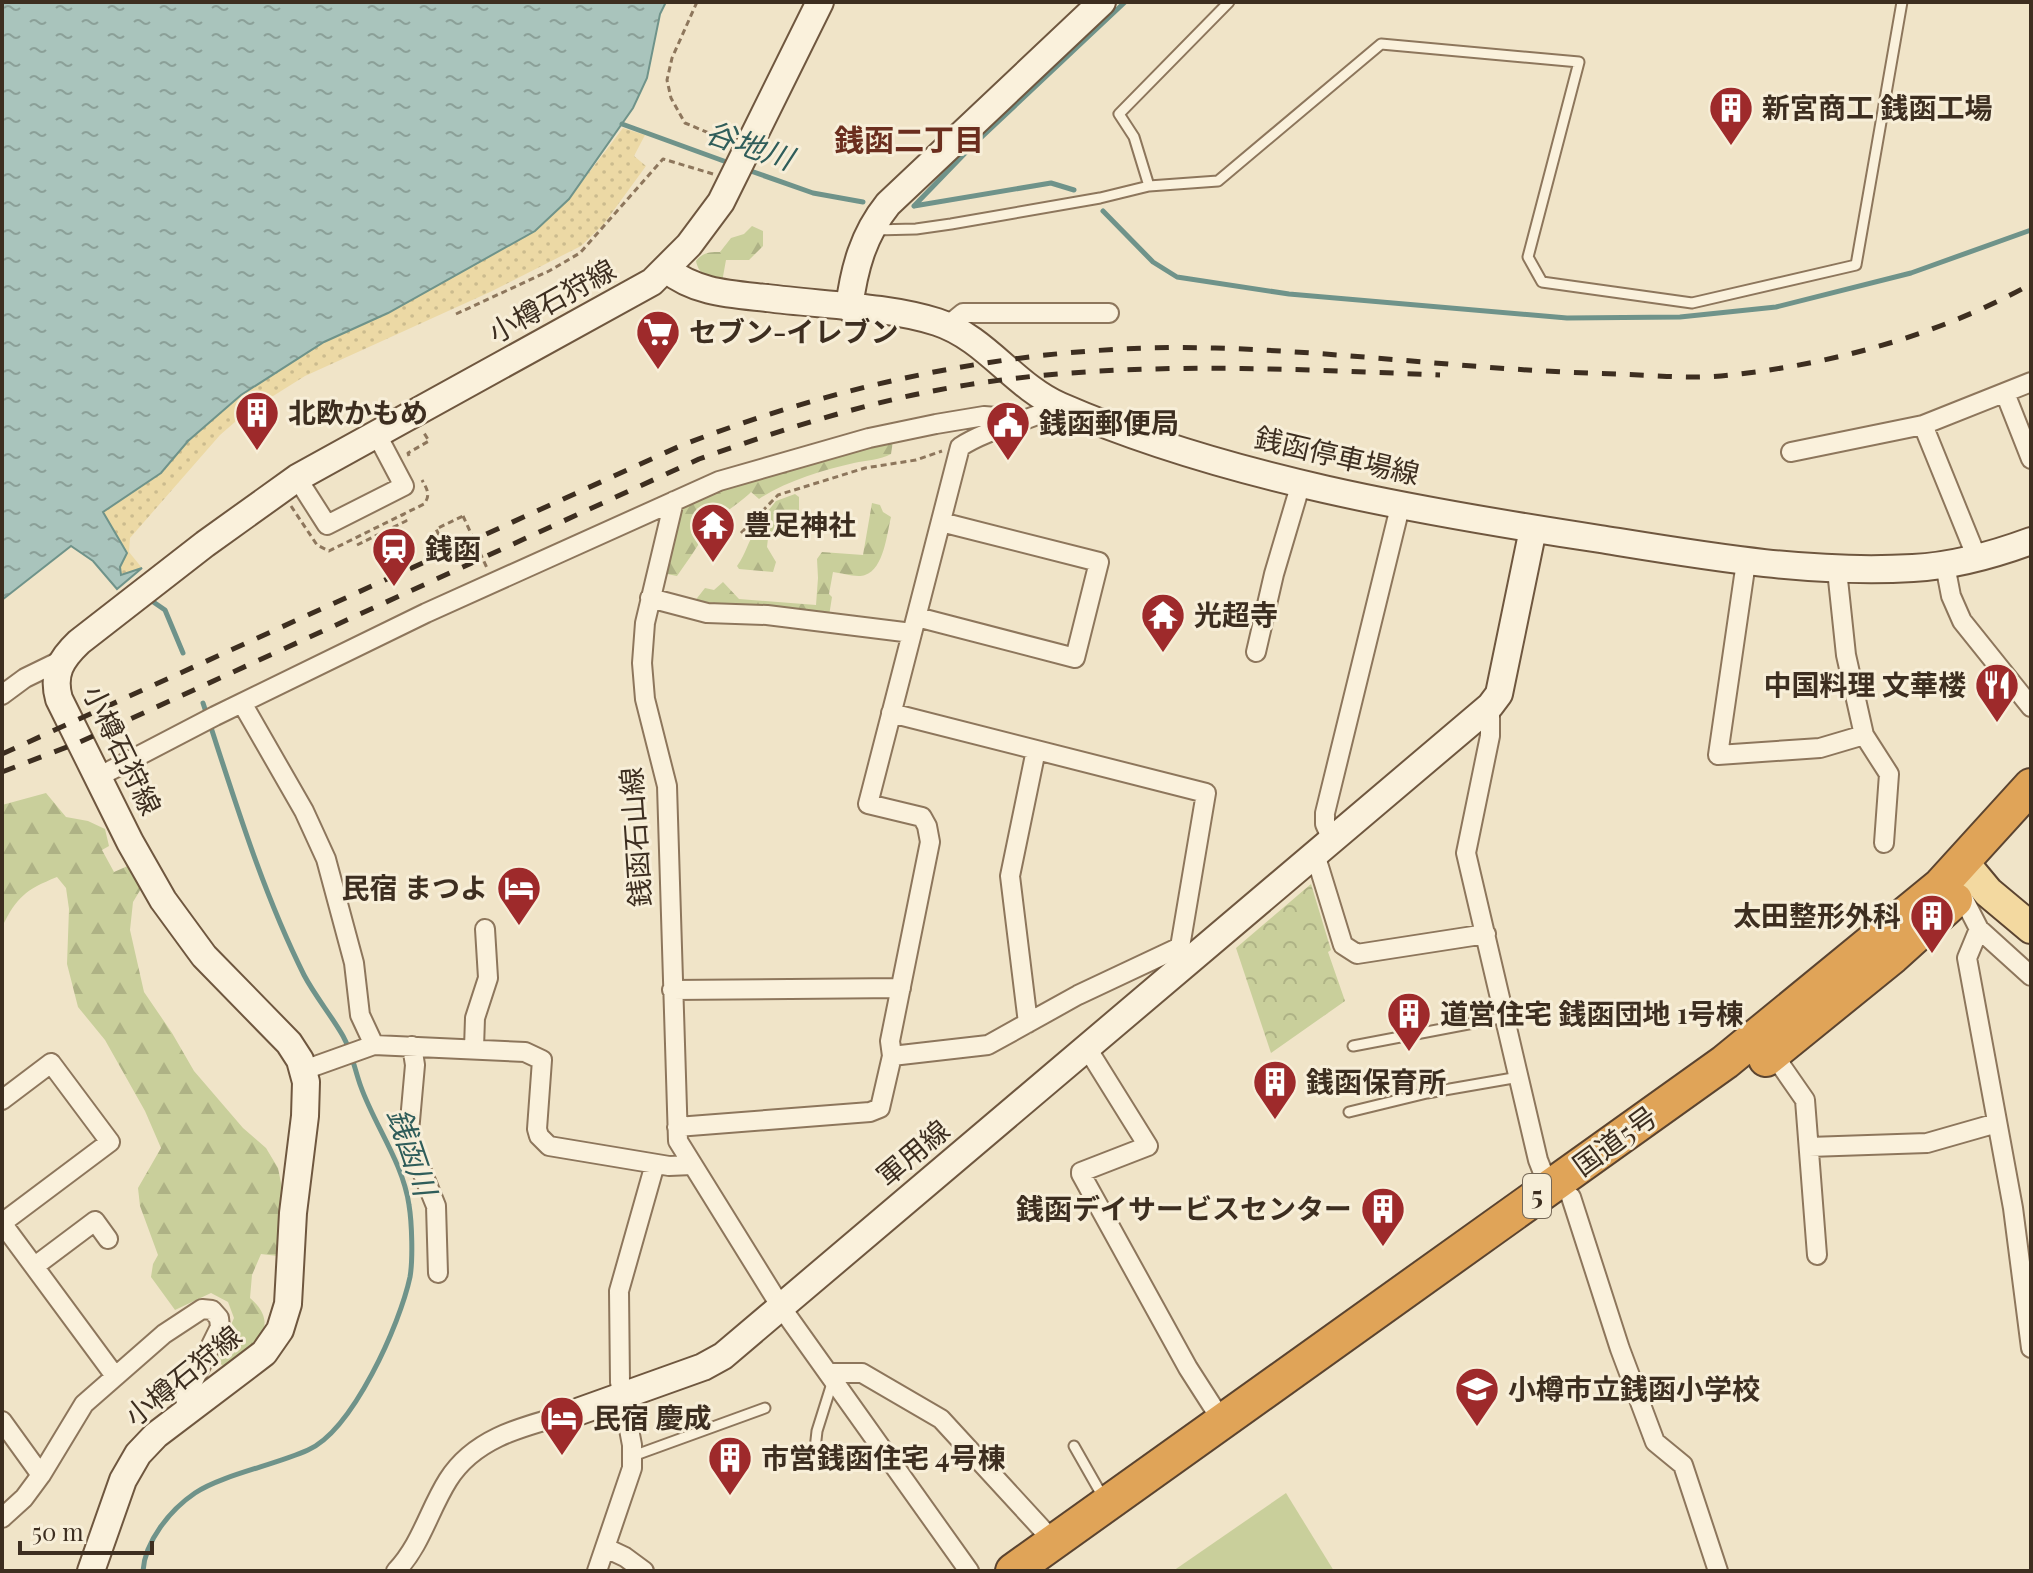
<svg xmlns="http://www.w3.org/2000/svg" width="2033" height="1573" font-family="'Playfair Display','Noto Sans JP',serif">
	<defs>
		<pattern id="forest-firs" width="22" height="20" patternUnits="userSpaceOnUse" patternTransform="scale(2)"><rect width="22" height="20" fill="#c9cf9b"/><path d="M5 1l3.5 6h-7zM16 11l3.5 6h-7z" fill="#aeb285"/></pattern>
		<pattern id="sand-dots" width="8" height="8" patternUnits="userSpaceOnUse" patternTransform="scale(2)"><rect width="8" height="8" fill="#ecd9a5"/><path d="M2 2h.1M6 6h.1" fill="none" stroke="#cbbb8e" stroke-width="1.8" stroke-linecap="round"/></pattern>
		<pattern id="park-crowns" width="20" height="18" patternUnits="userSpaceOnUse" patternTransform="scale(2)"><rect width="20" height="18" fill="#c9cf9b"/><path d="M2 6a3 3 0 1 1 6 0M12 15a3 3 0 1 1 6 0" fill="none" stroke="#aeb285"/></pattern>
		<pattern id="water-ripples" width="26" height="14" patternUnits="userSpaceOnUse" patternTransform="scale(2)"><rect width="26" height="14" fill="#a9c4bc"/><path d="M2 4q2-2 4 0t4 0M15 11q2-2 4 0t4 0" fill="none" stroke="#8ba098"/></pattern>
	</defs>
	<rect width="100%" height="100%" fill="#f0e4c8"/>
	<path fill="#c9cf9b" d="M1286,1493L1334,1571H1173Z"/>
	<path fill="url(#forest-firs)" d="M752,226L763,231V246L749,260H726L722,282C710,278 699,276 696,261C703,252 710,252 720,252L731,238L744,234Z
		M893,441L891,454C880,460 867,460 854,463C823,470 786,481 759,499L751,492C742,502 715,518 712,524C700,542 690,558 677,576L667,574L683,502L818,456Z
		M795,494L799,497V516L781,536C770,534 765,527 764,516L776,501Z
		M872,503L880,505L883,512L891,517C887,533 884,569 865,575C857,578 842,573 833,572L829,594L832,597L829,616L712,607L694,602L705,588L714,590L723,582L739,599L816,605L818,578L817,559L822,552L863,555Z
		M758,530L768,538L767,547L776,562L773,572L739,569L737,566C746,555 748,538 758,530Z
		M46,793L66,817L88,821L105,829L109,846L102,850L114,872L130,865L142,887L133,902L130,930L144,992L172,1033L194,1071L243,1128L266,1148L278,1168L282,1188L278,1256L261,1254L252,1275L250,1298C285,1328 249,1350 225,1368L216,1359L234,1318L228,1302L211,1293L175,1310L151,1277L153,1264L158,1255L140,1206L138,1188L161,1148L145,1111L105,1040L78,1007L67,964L69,909L66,888L57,877C25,890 17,897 2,927V805Z"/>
	<path fill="url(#sand-dots)" d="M623,128L645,135L634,156L646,166L603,225L581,246L490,292L305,376L243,415L220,435L130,538L129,552L142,568L121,576L102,513L161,473L188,441L241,395L324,342L366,323L569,199Z"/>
	<path fill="url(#park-crowns)" d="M1311,884L1331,950L1328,952L1345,1001L1271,1053L1236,948Z"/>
	<path fill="url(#water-ripples)" stroke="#6f938a" stroke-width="2" d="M2,2H666L660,14L647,78L633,108L569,199L535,231L388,313L324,342L241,395L188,441L161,473L103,512L127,553L120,567L121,575L142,568L117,589L93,561L71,546L2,600Z"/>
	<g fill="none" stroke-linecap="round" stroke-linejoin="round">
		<path stroke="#6f938a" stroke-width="5" d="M622,124L732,164
			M745,169L813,193L863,202
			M914,206L971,147L1125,2
			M914,206L1051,183L1074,190
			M1103,211L1153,262L1177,277L1289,294L1567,318L1680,317L1776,307L1911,273L2031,230
			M149,599L165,610L183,653
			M143,1571C145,1541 170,1510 195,1493C222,1475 275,1465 308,1450C353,1430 400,1324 410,1277C413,1260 412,1223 409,1205C403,1163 375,1126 361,1087C355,1071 352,1052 343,1036C331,1015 315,996 304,975C261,889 233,794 203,703"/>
		<g stroke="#8d765c" stroke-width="13">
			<path id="lane" d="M1149,186L1134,137L1119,114L1229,2
				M874,230L916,229L951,224L1100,198L1149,186L1218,181L1381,44L1579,62L1528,257L1542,282L1692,303L1856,265L1902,2
				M1353,1046L1505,1017
				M1349,1112L1427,1093L1519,1077
				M1074,1446L1103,1497
				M633,1456L765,1408
				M814,1458L817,1431L833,1380"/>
		</g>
		<g stroke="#8d765c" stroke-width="22">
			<path id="street" d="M947,326L963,313H1109
				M2005,393L2031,459
				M1923,425L1977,558
				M1791,452L1923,425L2031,382
				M297,478L327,525L404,486L376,433
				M674,501L645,623L642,663L645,699L667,786L678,1141L781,1307L969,1571
				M1746,562L1718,755L1820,748L1864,735
				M1945,565L1951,596L1962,621L2031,707
				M1837,570L1846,655L1864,735L1889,774L1884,843
				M650,598L707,613L767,615L912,633
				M917,617L1075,658L1099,562L941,522
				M1256,652L1274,574L1301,483
				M2,695L25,678L62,660
				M242,703L304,811L326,859L354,963L360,1015L374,1045
				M1490,706V736L1466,853L1538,1160L1549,1188
				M891,713L1206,793L1180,947L1191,960
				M98,777L215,716L426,613L719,481L869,438L936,424L984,416L997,417L1011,425
				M1332,840L1325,824V813L1401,503
				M1315,854L1343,945L1357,954L1486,934
				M1958,888L1979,929L2031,976
				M1979,929L1967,958L2013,1208L2031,1348
				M672,990L901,988
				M1028,1023L1010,876L1036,750
				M412,1046L415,1065L409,1132L412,1147L436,1206L438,1273
				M474,1048L475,1018L488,978L485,929
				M1087,1048L1148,1146L1081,1172V1174L1188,1368L1222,1421
				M1773,1054L1805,1100L1817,1255
				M892,1056L988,1045L1078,995L1180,947
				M304,1070L374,1045L525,1052L542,1060L537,1129L539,1136L549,1146L669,1166L692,1165
				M2,1100L51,1063L110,1142L2,1223L115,1376
				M677,1127L870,1112L880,1108L892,1056L890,1041L930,842L927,826L922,817L868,804L960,447C989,428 1027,422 1058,406
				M1809,1147L1927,1143L1997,1123
				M1571,1197L1620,1349L1655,1442L1683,1465L1718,1571
				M35,1266L95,1221L108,1239
				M828,1373H862L941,1419L1054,1542
				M2,1421L41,1475
				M2,1518L24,1498L41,1475L84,1404L164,1334L202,1309L212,1310L219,1318L220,1327L185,1398L188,1410
				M606,1548L625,1557L644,1571
				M396,1571C421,1545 429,1510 448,1480C477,1434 531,1425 580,1411
				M597,1571L632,1468V1445L620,1382L619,1291L655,1164"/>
		</g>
		<g stroke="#6f573f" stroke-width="30">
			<path id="secondary" d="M666,269C696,293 730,294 767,298C820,305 887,306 937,322C986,338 1014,386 1060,406C1225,478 1423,512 1600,539C1705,556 1807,574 1913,568C1954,566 1993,555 2031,541
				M849,308C854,269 863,235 888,204L1102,2
				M580,1411L703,1367L723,1356L1490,706L1499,694L1533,529
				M91,1571L123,1480L138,1454L156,1435L264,1353L280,1330L288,1304L293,1213L305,1116L306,1082L300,1060L289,1043L204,956L163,900L130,842L59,699C52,674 61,659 79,642L205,544L297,478L652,282L689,245L721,202L820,2"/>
		</g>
		<g stroke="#5b4430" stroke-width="34">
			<path id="primary" d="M1963,862L1988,892L2031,928"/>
		</g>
		<g stroke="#5b4430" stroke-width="38">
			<path id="highway" d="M1766,1059L1893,956L1955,900
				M1013,1571L1725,1062L1940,886L2031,786"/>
		</g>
		<path stroke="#8d765c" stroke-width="3" stroke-dasharray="6 4" stroke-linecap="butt" d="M697,2L672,58L667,80L671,98L685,123L728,141
			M456,314L549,271L580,253L663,159L713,174
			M409,456L408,453L429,441L424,433
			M291,506L317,545L329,551L424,504C431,495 427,489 422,480
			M741,533L778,495L865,468L916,460L942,451
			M439,535L436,529L463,516
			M357,545L406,521L403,515"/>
		<use href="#lane" stroke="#faf1dc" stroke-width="9"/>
		<use href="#street" stroke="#faf1dc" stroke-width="18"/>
		<use href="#secondary" stroke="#faf1dc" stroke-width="26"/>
		<use href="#primary" stroke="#f3d9a0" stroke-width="30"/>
		<use href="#highway" stroke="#e0a458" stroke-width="34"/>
		<path stroke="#3d2e20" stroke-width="5" stroke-dasharray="14 14" stroke-linecap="butt" d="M2,754L680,446C849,380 1033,343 1215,348C1349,352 1482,371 1617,374C1651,375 1687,379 1721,376C1826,366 1938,336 2031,284
			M2,772L80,742L699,459C769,434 840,411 913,395C1085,358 1265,368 1440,375"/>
		<path stroke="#8d765c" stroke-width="3" stroke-dasharray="6 4" stroke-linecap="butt" d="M463,516L487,568"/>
	</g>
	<defs>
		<g id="building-pin" transform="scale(2.3)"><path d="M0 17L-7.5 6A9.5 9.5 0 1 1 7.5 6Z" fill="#9e2a2b" stroke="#f7eed8"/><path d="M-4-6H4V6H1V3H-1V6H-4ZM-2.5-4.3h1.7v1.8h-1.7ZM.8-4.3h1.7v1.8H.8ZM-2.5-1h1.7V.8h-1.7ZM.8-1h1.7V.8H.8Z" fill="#fff"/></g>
		<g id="supermarket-pin" transform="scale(2.3)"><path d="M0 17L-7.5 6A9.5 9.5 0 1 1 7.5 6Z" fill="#9e2a2b" stroke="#f7eed8"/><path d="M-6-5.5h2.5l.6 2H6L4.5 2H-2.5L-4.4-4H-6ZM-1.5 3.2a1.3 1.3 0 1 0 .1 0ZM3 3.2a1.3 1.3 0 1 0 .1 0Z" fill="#fff"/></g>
		<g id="civic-pin" transform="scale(2.3)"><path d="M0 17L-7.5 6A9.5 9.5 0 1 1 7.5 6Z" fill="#9e2a2b" stroke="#f7eed8"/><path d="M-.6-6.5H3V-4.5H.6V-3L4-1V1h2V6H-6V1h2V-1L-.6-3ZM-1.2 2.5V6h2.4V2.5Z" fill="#fff"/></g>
		<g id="temple-pin" transform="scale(2.3)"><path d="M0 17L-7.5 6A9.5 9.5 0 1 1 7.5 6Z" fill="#9e2a2b" stroke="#f7eed8"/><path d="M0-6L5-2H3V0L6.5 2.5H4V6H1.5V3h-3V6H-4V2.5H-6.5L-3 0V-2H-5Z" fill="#fff"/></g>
		<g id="station-pin" transform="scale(2.3)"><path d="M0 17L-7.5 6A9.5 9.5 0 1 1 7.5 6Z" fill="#9e2a2b" stroke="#f7eed8"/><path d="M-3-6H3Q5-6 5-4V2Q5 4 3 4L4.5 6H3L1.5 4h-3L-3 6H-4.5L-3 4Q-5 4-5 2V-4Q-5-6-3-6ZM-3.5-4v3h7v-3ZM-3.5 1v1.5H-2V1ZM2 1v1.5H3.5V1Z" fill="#fff"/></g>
		<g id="restaurant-pin" transform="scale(2.3)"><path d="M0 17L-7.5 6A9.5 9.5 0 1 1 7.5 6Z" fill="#9e2a2b" stroke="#f7eed8"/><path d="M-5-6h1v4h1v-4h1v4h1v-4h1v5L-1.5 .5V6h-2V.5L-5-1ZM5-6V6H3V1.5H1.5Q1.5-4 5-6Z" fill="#fff"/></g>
		<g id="hotel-pin" transform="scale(2.3)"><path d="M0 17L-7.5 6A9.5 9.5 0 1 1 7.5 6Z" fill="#9e2a2b" stroke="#f7eed8"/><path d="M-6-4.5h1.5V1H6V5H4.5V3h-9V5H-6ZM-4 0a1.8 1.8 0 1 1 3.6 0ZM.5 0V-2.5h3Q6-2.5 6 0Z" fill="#fff"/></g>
		<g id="school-pin" transform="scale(2.3)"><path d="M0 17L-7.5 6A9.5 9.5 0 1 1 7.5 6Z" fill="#9e2a2b" stroke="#f7eed8"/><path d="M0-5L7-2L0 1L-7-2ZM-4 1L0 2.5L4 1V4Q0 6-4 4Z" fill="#fff"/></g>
	</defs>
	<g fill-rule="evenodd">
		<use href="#building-pin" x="1731" y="108"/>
		<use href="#supermarket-pin" x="658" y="332"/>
		<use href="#building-pin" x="257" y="413"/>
		<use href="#civic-pin" x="1008" y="423"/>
		<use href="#temple-pin" x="713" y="525"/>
		<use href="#station-pin" x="394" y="549"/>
		<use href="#temple-pin" x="1163" y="615"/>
		<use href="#restaurant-pin" x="1997" y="685"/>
		<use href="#hotel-pin" x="519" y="888"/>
		<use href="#building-pin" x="1932" y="916"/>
		<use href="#building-pin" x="1409" y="1014"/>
		<use href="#building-pin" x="1275" y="1082"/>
		<use href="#building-pin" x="1383" y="1209"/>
		<use href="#school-pin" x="1477" y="1389"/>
		<use href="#hotel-pin" x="562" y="1418"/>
		<use href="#building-pin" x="730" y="1458"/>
	</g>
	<g text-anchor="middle" stroke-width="6" stroke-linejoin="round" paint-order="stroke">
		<rect fill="#f7eed8" stroke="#756857" stroke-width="2" x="1523" y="1174" width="28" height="44" rx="6"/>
		<g font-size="26" font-weight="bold" fill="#3d2e20">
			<text x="1537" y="1205">5</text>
		</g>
		<g font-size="28" font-weight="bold" fill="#3d2e20" stroke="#f7eed8" text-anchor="start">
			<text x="1762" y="118">新宮商工 銭函工場</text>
			<text x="689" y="342">セブン-イレブン</text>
			<text x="288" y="423">北欧かもめ</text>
			<text x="1039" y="433">銭函郵便局</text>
			<text x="744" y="535">豊足神社</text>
			<text x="425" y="559">銭函</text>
			<text x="1194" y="625">光超寺</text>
			<text x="1966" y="695" text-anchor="end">中国料理 文華楼</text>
			<text x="488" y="898" text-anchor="end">民宿 まつよ</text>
			<text x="1901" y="926" text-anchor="end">太田整形外科</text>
			<text x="1440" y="1024">道営住宅 銭函団地 1号棟</text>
			<text x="1306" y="1092">銭函保育所</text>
			<text x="1352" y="1219" text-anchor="end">銭函デイサービスセンター</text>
			<text x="1508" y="1399">小樽市立銭函小学校</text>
			<text x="593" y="1428">民宿 慶成</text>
			<text x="761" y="1468">市営銭函住宅 4号棟</text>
		</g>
		<g font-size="28" fill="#3d2e20" stroke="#f7eed8">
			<text transform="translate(552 301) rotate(-29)" y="10">小樽石狩線</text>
			<text transform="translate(1337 456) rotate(13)" y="10">銭函停車場線</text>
			<text transform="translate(122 750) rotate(64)" y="10">小樽石狩線</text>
			<text transform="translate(636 837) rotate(-94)" y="10">銭函石山線</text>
			<text transform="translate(1615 1141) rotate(-36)" y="10">国道5号</text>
			<text transform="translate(913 1153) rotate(-40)" y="10">軍用線</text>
			<text transform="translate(183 1376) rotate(-39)" y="10">小樽石狩線</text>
		</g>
		<g font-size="30" font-weight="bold" fill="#6b2e1e" stroke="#f7eed8">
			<text x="909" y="151">銭函二丁目</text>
		</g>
		<g font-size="30" font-style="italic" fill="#2f5d5a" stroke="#f7eed8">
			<text transform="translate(749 146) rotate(19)" y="10">谷地川</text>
			<text transform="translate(411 1152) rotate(71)" y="10">銭函川</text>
		</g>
	</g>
	<rect width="2033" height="1573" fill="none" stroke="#3d2e20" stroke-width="8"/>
	<path d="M20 1541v12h132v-12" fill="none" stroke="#3d2e20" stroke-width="4"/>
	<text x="32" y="1541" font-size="24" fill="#3d2e20" stroke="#f7eed8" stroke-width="6" paint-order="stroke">50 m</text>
</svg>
